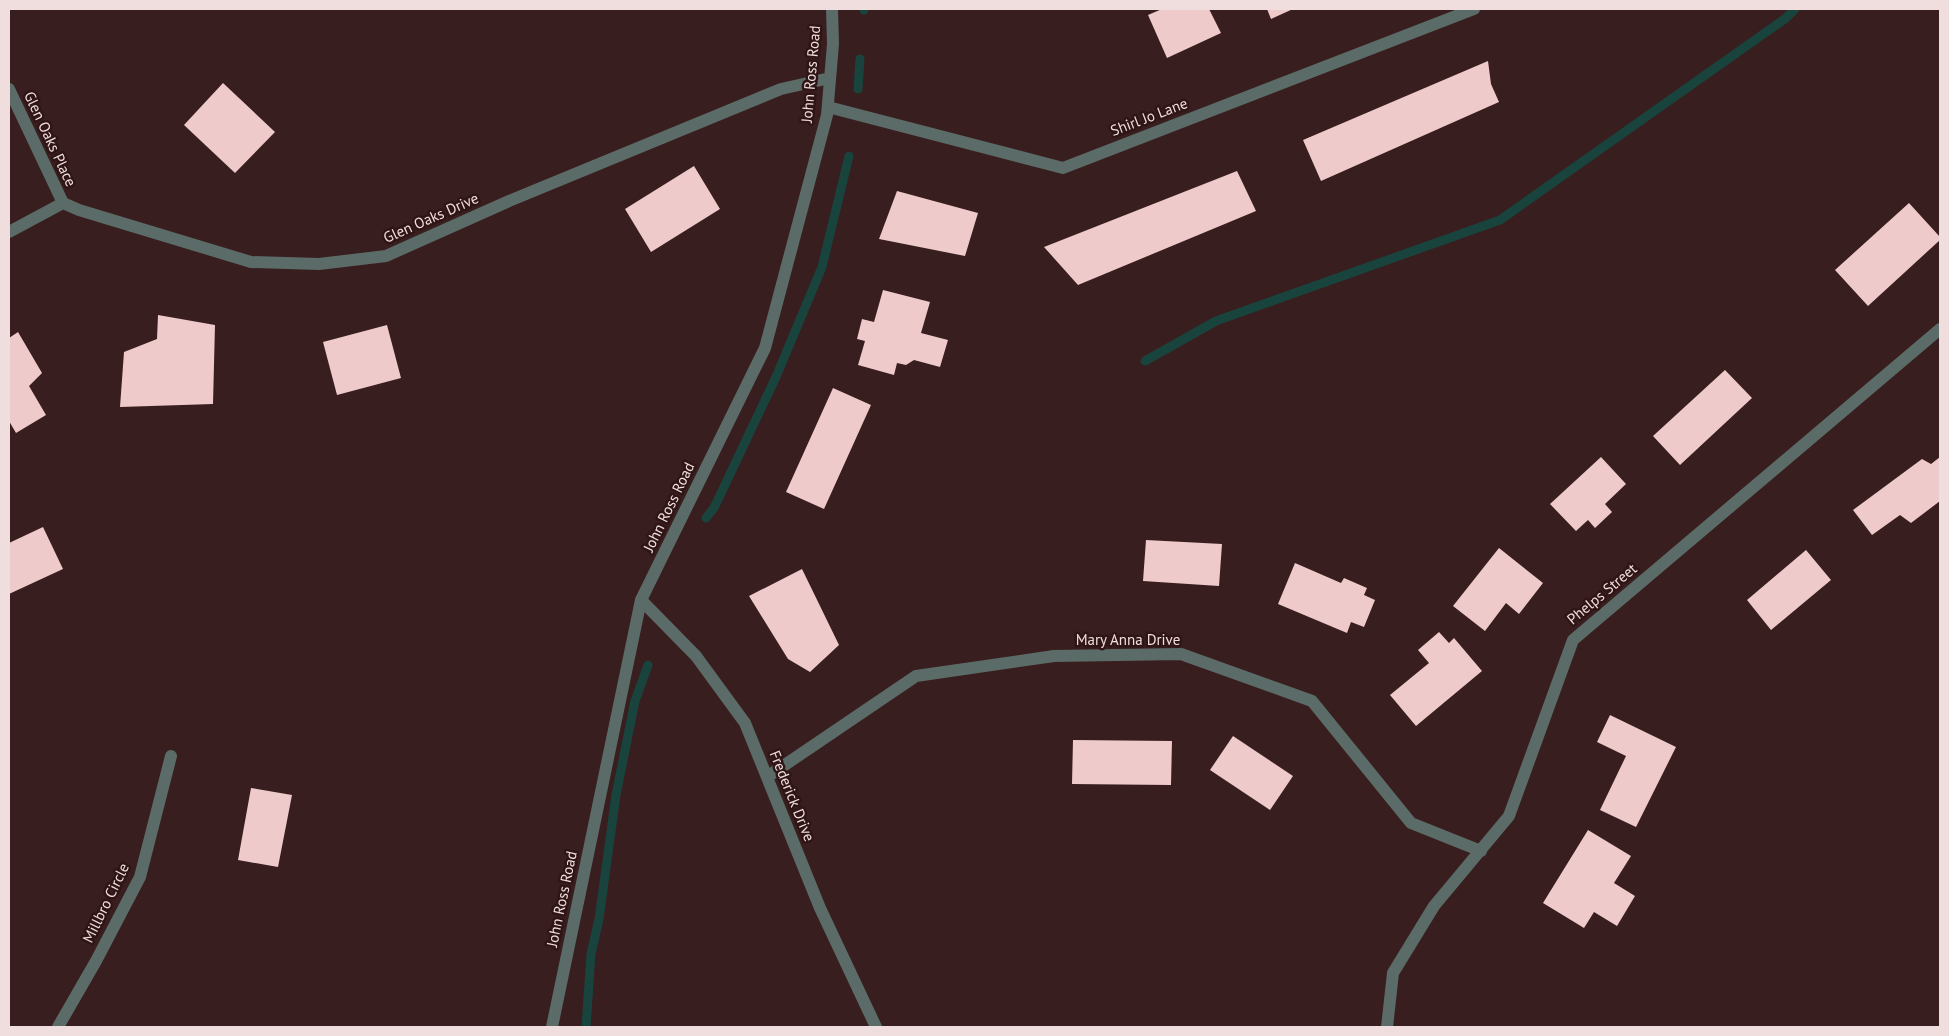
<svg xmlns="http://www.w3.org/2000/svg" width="1949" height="1036" font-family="'PT Sans',sans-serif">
	<rect width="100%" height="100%" fill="#391e1f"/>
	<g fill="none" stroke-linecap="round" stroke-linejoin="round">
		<path stroke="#19443d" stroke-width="9" d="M864,9V10
			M858,89L860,59
			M1145,361L1216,321L1500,220L1786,18L1795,9
			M706,518L714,508L776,377L822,267L849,156
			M586,1027L591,954L599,919L616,795L635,701L648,665"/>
	</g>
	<path fill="#efcaca" d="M1162,9H1209L1221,33L1167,58L1148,15Z
		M1267,9H1293L1271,19Z
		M1488,61L1491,84L1499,102L1321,181L1303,140Z
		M223,83L275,132L235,173L184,125Z
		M694,166L720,209L651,252L625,209Z
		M1237,171L1256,211L1078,285L1044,247Z
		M897,191L978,213L965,256L879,239Z
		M1909,203L1940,237V240L1868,306L1835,270Z
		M883,290L930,302L921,333L948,340L940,367L914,360L906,365L897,363L894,375L858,365L865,341L857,339L862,319L874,322Z
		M158,315L215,325L213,404L120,407L124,352L157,339Z
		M387,325L401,378L337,395L323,342Z
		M18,332L42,373L29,386L46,415L16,433L9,421V338Z
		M1725,370L1752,398L1680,465L1653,436Z
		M833,388L871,405L824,509L786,492Z
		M1601,457L1626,484L1605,504L1612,512L1595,528L1588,520L1576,531L1550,504Z
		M1940,457V501L1911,523L1900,515L1872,535L1853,510L1922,459L1931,464Z
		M43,527L63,569L9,594V543Z
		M1146,540L1222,544L1219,586L1143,581Z
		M1499,548L1543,583L1519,614L1506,603L1485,631L1453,606Z
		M1806,550L1831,580L1771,630L1747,600Z
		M1295,563L1341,583L1344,578L1367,588L1364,595L1375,600L1364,627L1351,622L1347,633L1278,604Z
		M802,569L839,645L810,672L788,659L749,596Z
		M1439,632L1449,643L1454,638L1482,671L1416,726L1390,695L1429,663L1418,650Z
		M1610,715L1676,747L1636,827L1600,810L1626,756L1597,742Z
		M1233,736L1293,776L1270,810L1210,770Z
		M1073,740L1172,741L1171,785L1072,784Z
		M251,788L292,795L278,867L238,860Z
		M1588,830L1631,856L1614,883L1635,896L1617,926L1594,912L1584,928L1543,903Z"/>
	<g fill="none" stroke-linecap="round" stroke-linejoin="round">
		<path stroke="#5b6b67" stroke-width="12" d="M9,89L63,203
			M828,107L1063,168L1474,9
			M9,232L63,203L79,210L251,262L319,264L386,256L509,201L781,89L830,78
			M641,600L696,656L745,723L820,908L876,1027
			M767,777L916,676L1054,656L1181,654L1312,701L1411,823L1481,851
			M58,1027L96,961L140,877L171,756
			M1387,1027L1393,973L1434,906L1509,816L1573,640L1940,329"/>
		<path stroke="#5b6b67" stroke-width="12" d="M552,1027L641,600L765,348L827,115L833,44L832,9"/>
	</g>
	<g text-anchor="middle" stroke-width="5" stroke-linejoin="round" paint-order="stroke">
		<g font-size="15" fill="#f0dddd" stroke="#2f1516">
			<text transform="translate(811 74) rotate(-85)" y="5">John Ross Road</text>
			<text transform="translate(1149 117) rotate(-21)" y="5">Shirl Jo Lane</text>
			<text transform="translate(50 139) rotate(65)" y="5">Glen Oaks Place</text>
			<text transform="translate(431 218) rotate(-24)" y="5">Glen Oaks Drive</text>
			<text transform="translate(669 507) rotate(-64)" y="5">John Ross Road</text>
			<text transform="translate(1602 594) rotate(-40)" y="5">Phelps Street</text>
			<text x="1128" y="645">Mary Anna Drive</text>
			<text transform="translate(792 796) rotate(68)" y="5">Frederick Drive</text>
			<text transform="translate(562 899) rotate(-78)" y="5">John Ross Road</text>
			<text transform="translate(106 903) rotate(-64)" y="5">Millbro Circle</text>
		</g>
	</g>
	<rect width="1949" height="1036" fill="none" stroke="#f0dddd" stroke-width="20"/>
</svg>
